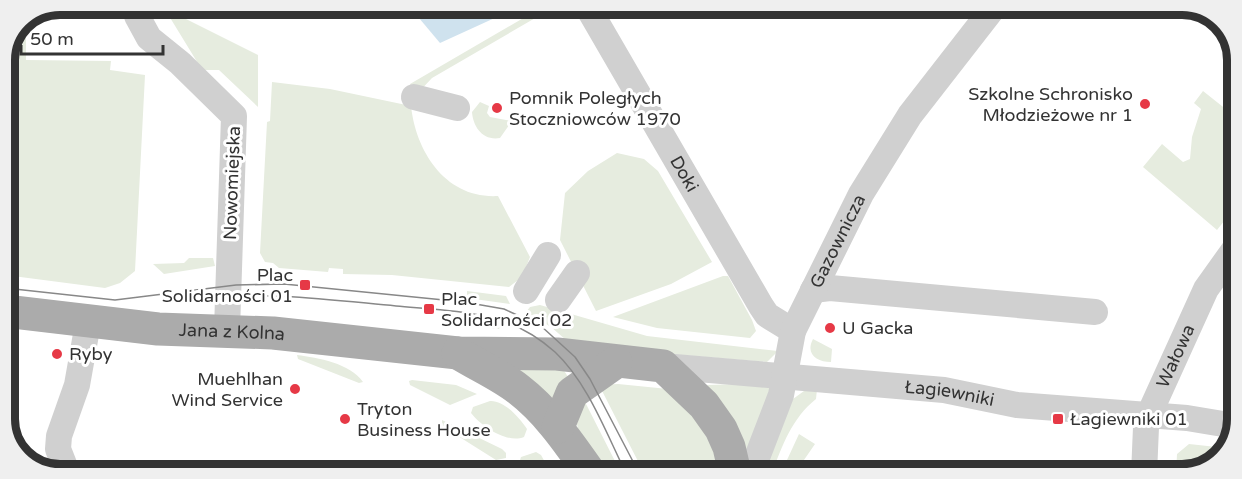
<svg xmlns="http://www.w3.org/2000/svg" width="1242" height="479" font-family="'Varela Round',sans-serif">
	<rect width="100%" height="100%" fill="#fff"/>
	<path fill="#e6ecdf" d="M544,6H556L432,78L415,96L410,84Z
		M168,10L258,55V107L219,70H204L199,65L169,16Z
		M18,28H26V60L111,61L110,70L145,75L135,271L120,283L105,288L5,275V190L15,189L17,68L13,67V38Z
		M272,82L330,89L411,106C416,152 446,199 498,196L530,257L522,277L509,287L392,275L343,274V269L329,268L328,272L279,268L273,263L265,262L260,253L267,122L270,121Z
		M1203,91L1237,118L1236,206L1217,230L1143,167L1162,144L1183,162L1190,159L1192,137L1201,109L1194,103Z
		M480,102L489,106L487,113L490,117L512,121L500,138C483,141 473,127 472,112Z
		M617,153L644,159L658,171L712,262L671,284L596,311L560,240L565,193L588,171Z
		M189,258H213L215,266L164,274L153,264L184,263Z
		M723,276H728L752,320L756,331L750,338L657,328L613,317Z
		M467,291L506,296L510,304L467,298Z
		M540,305L647,336L778,351L767,362L573,346L551,327L526,312L530,307Z
		M449,316L501,325L499,329L448,324Z
		M813,339L832,349L831,362C817,362 805,354 813,339Z
		M297,355C318,358 350,363 363,382L359,383L298,359Z
		M513,360L563,369L570,380L553,404L512,374Z
		M412,380L456,385L477,394L450,405L410,385L409,381Z
		M770,383L773,386L749,449L745,450L707,385Z
		M618,384L668,389L694,411L725,473H644L599,385Z
		M817,389L816,399C792,418 782,446 772,473H762L793,399L804,391Z
		M583,398L621,473H609L578,430L577,424Z
		M490,401C504,400 520,418 527,429L524,437C507,444 481,426 471,413L473,407Z
		M442,420L502,449L506,453V458L496,460L442,426Z
		M799,434L815,444L795,473H781Z
		M1189,444L1226,448L1216,463L1176,474L1177,454Z
		M536,452L541,455L551,473H516L521,457Z"/>
	<path fill="#cfe2ee" d="M446,6H509L510,11L440,43L419,18Z"/>
	<g fill="none" stroke-linecap="round" stroke-linejoin="round">
		<g stroke="#d0d0d0" stroke-width="26">
			<path d="M137,5V16L149,38L180,63L234,116L227,330"/>
			<path id="s1" d="M587,6L761,306L767,315L793,331"/>
			<path d="M414,97L457,108"/>
			<path d="M813,290L830,288L1095,312"/>
			<path d="M526,291L548,255"/>
			<path d="M558,300L577,273"/>
			<path id="s2" d="M663,366L944,390L1017,405L1187,418L1235,426"/>
			<path d="M67,472L58,449L59,436L77,385L88,323"/>
			<path id="s3" d="M751,473L781,395L793,331L861,194L910,115L994,7"/>
			<path id="s4" d="M1144,474L1146,427L1152,408L1206,289L1236,247"/>
		</g>
		<g stroke="#ababab" stroke-width="33">
			<path id="s5" d="M5,311L158,329L273,333L458,353L557,354L663,366L704,405L721,429L729,447L735,473"/>
			<path d="M458,353C477,365 500,375 518,389C548,412 568,442 590,473"/>
			<path d="M558,427L572,393L616,362"/>
		</g>
		<path stroke="#888" stroke-width="1.5" d="M5,288L115,300L236,285L284,284L464,302L504,309L541,326L575,357L590,379L639,473
			M201,299C267,291 331,300 396,306C429,309 464,310 496,319C518,325 538,337 555,352C588,383 606,433 626,473"/>
	</g>
	<g fill="#e63946" stroke="#fff" stroke-width="2">
		<circle cx="1145" cy="104" r="6"/>
		<circle cx="497" cy="108" r="6"/>
		<rect x="299" y="279" width="12" height="12" rx="3"/>
		<rect x="423" y="303" width="12" height="12" rx="3"/>
		<circle cx="830" cy="328" r="6"/>
		<circle cx="57" cy="354" r="6"/>
		<circle cx="295" cy="389" r="6"/>
		<circle cx="345" cy="419" r="6"/>
		<rect x="1052" y="413" width="12" height="12" rx="3"/>
	</g>
	<g text-anchor="middle" stroke-width="6" stroke-linejoin="round" paint-order="stroke">
		<g font-size="18" fill="#333" stroke="#fff" text-anchor="start">
			<text x="1133" y="100" text-anchor="end">Szkolne Schronisko<tspan x="1133" dy="21">Młodzieżowe nr 1</tspan></text>
			<text x="509" y="104">Pomnik Poległych<tspan x="509" dy="21">Stoczniowców 1970</tspan></text>
			<text x="293" y="281" text-anchor="end">Plac<tspan x="293" dy="21">Solidarności 01</tspan></text>
			<text x="441" y="305">Plac<tspan x="441" dy="21">Solidarności 02</tspan></text>
			<text x="842" y="334">U Gacka</text>
			<text x="69" y="360">Ryby</text>
			<text x="283" y="385" text-anchor="end">Muehlhan<tspan x="283" dy="21">Wind Service</tspan></text>
			<text x="357" y="415">Tryton<tspan x="357" dy="21">Business House</tspan></text>
			<text x="1070" y="425">Łagiewniki 01</text>
		</g>
		<g font-size="18" fill="#333" stroke="#fff">
			<text dy="6" stroke="none"><textPath href="#s1" startOffset="194">Doki</textPath></text>
			<text transform="translate(232 183) rotate(-88)" y="6">Nowomiejska</text>
			<text dy="6" stroke="none"><textPath href="#s3" startOffset="249">Gazownicza</textPath></text>
			<text dy="6" stroke="none"><textPath href="#s5" startOffset="228">Jana z Kolna</textPath></text>
			<text dy="6" stroke="none"><textPath href="#s4" startOffset="124">Wałowa</textPath></text>
			<text dy="6" stroke="none"><textPath href="#s2" startOffset="288">Łagiewniki</textPath></text>
		</g>
	</g>
	<path d="M0 0H1242V479H0ZM60 15H1182A45 45 0 0 1 1227 60V419A45 45 0 0 1 1182 464H60A45 45 0 0 1 15 419V60A45 45 0 0 1 60 15Z" fill="#efefef" fill-rule="evenodd"/>
	<path fill="none" stroke="#333" stroke-width="8" d="M60 15H1182A45 45 0 0 1 1227 60V419A45 45 0 0 1 1182 464H60A45 45 0 0 1 15 419V60A45 45 0 0 1 60 15Z"/>
	<path d="M21 45v9h142v-9" fill="none" stroke="#333333" stroke-width="3"/>
	<text x="30" y="45" font-size="18" fill="#333333" stroke="#ffffff" stroke-width="4.5" paint-order="stroke">50 m</text>
</svg>
